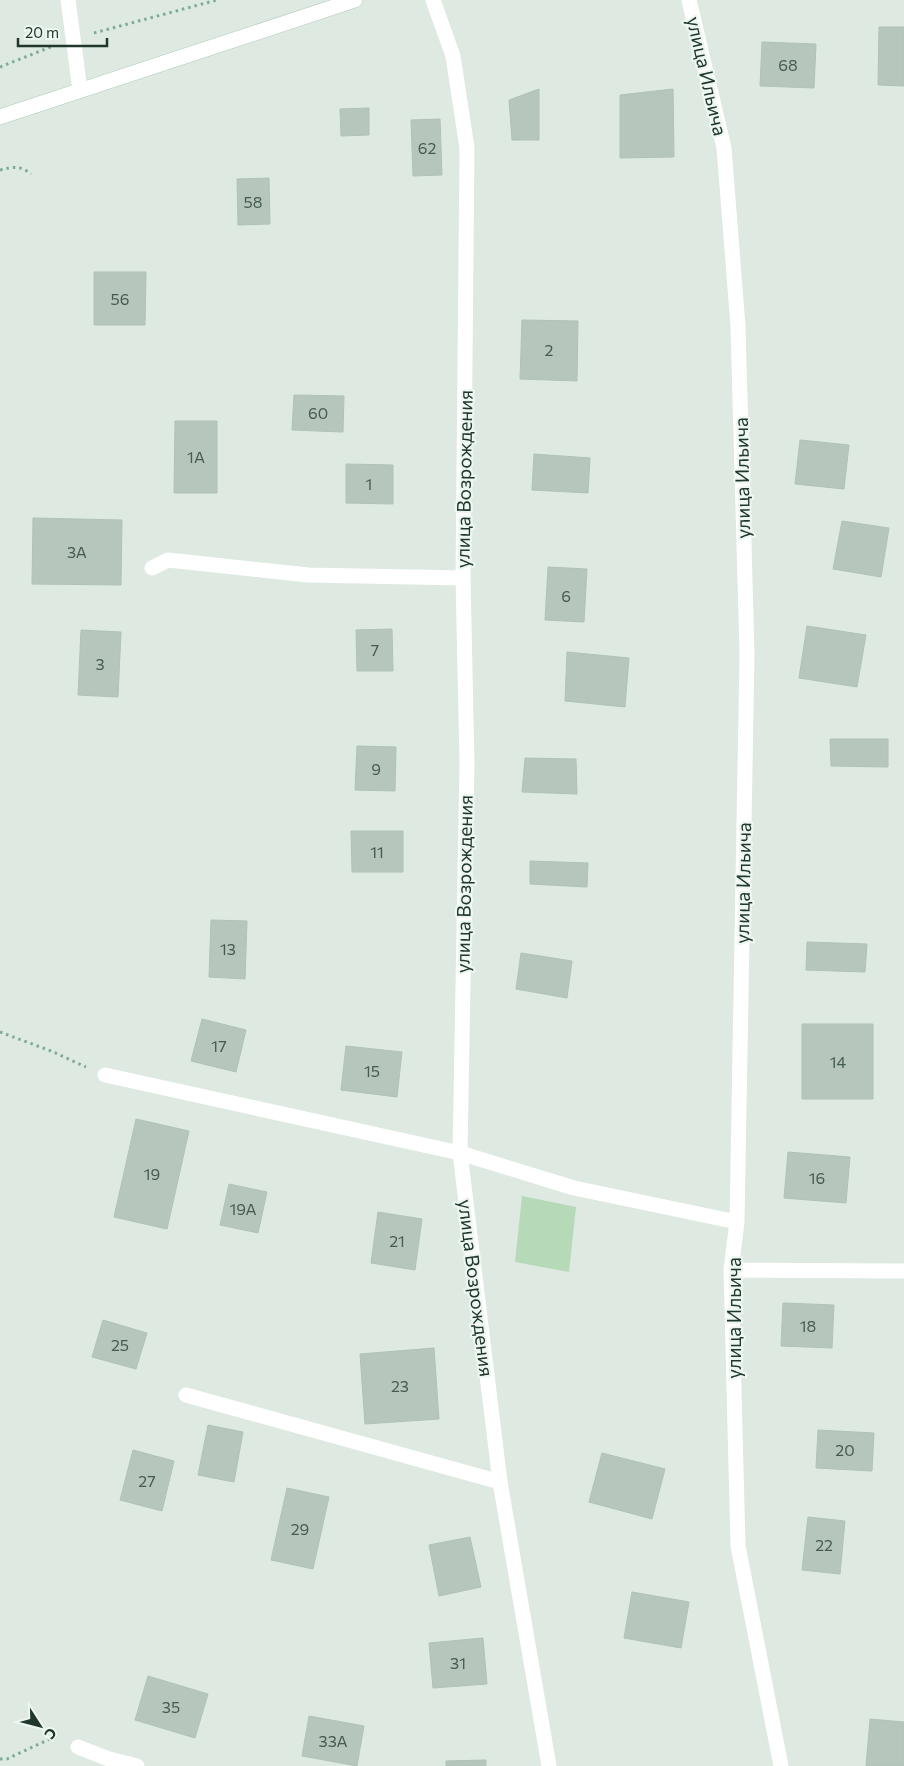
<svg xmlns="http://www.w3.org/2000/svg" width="904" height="1766" font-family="Commissioner,sans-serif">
	<rect width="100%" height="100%" fill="#dde9e1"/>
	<path fill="#b6d9b8" d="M522,1196L576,1207L569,1272L515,1262Z"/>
	<path fill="#b6c6bc" stroke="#b0c2b7" d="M879,27H904V86L878,85Z
		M762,42L816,44L814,88L760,86Z
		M539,89V140H512L509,100Z
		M673,89L674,157L620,158V95Z
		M369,108V135L341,136L340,109Z
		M440,119L442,175L413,176L411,120Z
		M269,178L270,224L238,225L237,179Z
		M94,272H146L145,325H94Z
		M522,320L578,321L577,381L520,379Z
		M294,395L344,396L343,432L292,430Z
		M175,421H217V493H174Z
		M800,440L849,445L844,489L795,484Z
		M534,454L590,458L588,493L532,490Z
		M346,464L393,465V504L346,503Z
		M33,518L122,520L121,585L32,584Z
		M842,521L889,528L881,577L833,569Z
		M548,567L587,569L584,622L545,620Z
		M807,626L866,635L857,687L799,678Z
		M392,629L393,671H357L356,630Z
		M81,630L121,632L118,697L78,695Z
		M567,652L629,658L625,707L565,701Z
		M830,739H888V767L831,766Z
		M357,746L396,747L395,791L355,790Z
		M525,758L576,759L577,794L522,792Z
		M351,831H403V872H352Z
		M530,861L588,863L587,887L530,884Z
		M211,920L247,921L245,979L209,977Z
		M807,942L867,944L865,972L806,970Z
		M521,953L572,961L567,998L516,989Z
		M202,1019L246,1030L236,1072L191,1061Z
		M802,1024H873V1099H802Z
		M346,1046L402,1052L397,1097L341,1090Z
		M136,1119L189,1131L167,1229L114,1217Z
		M788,1152L850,1157L846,1203L784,1198Z
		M229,1184L267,1192L258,1233L220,1225Z
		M378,1212L422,1219L415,1270L371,1263Z
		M783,1303L834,1305L832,1348L781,1346Z
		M103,1320L147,1333L136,1369L92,1357Z
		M434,1348L439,1419L365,1424L360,1354Z
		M208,1425L243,1432L234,1482L198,1475Z
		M818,1430L874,1433L872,1471L816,1468Z
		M133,1450L174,1461L162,1511L120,1500Z
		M602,1453L665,1469L652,1519L589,1502Z
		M287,1488L329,1497L313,1569L271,1560Z
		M808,1517L845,1521L840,1574L802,1570Z
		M470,1537L481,1587L439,1596L429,1545Z
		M632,1592L689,1602L681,1648L624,1638Z
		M483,1638L487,1684L433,1688L429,1643Z
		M148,1676L208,1694L195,1738L135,1720Z
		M309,1716L364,1726L357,1766L302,1756Z
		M870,1719L904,1722V1766H866Z
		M486,1760V1766H446V1761Z"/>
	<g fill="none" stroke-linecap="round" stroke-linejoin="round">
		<g stroke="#b1c8bb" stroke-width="16">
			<path id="secondary" d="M0,117L355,0"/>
		</g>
		<path stroke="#7fab94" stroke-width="3" stroke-dasharray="2.5 4" stroke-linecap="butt" d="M94,33L217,0
			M0,67L53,46
			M0,170C13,167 20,165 31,174
			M0,1032L51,1051L86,1067
			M0,1759H7L54,1737L59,1739"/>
		<path stroke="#fff" stroke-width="15" d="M152,568L168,560L308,575L463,578
			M105,1075L460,1153
			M186,1395L500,1482
			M78,1747L109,1759L137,1766"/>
		<path stroke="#fff" stroke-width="15" d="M68,0L80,90
			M433,0L453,56L467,148L463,578L467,763L460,1153L500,1482L549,1766
			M689,0L724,148L738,326L747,654L737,1222L731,1270L738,1546L781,1766
			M460,1153L574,1188L737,1222
			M731,1270L904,1271"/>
		<use href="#secondary" stroke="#fff" stroke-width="15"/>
	</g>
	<g text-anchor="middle" stroke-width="4.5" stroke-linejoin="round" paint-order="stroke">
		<g font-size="16" fill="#465b50">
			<text x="788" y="71">68</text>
			<text x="427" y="154">62</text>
			<text x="253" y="208">58</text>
			<text x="120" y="305">56</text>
			<text x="549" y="356">2</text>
			<text x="318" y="419">60</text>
			<text x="196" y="463">1А</text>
			<text x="369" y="490">1</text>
			<text x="77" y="558">3А</text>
			<text x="566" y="602">6</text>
			<text x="375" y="656">7</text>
			<text x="100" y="670">3</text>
			<text x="376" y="775">9</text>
			<text x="377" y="858">11</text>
			<text x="228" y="955">13</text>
			<text x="219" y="1052">17</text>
			<text x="838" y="1068">14</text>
			<text x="372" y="1077">15</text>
			<text x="152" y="1180">19</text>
			<text x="817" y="1184">16</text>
			<text x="243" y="1215">19А</text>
			<text x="397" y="1247">21</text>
			<text x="808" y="1332">18</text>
			<text x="120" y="1351">25</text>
			<text x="400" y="1392">23</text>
			<text x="845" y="1456">20</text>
			<text x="147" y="1487">27</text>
			<text x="300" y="1535">29</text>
			<text x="824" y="1551">22</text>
			<text x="458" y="1669">31</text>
			<text x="171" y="1713">35</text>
			<text x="333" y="1747">33А</text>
		</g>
		<g font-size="19" fill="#20372c" stroke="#edf6f0">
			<text transform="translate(707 76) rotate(77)" y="7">улица Ильича</text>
			<text transform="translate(742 478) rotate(-91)" y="7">улица Ильича</text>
			<text transform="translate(464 479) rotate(-89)" y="7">улица Возрождения</text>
			<text transform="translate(743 883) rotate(-89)" y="7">улица Ильича</text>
			<text transform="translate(464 884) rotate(-89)" y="7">улица Возрождения</text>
			<text transform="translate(476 1288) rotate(83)" y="7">улица Возрождения</text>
			<text transform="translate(734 1318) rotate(-90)" y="7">улица Ильича</text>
		</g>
	</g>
	<g transform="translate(40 1726) rotate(126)" stroke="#edf6f0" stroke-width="4" paint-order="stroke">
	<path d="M0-4L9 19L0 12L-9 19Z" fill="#20372c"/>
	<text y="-8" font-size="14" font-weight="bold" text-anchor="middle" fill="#20372c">С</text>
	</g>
	<path d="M18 38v8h89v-8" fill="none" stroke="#20372c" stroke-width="2.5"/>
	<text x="25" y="38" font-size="15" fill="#20372c" stroke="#edf6f0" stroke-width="4" paint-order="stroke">20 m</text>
</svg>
